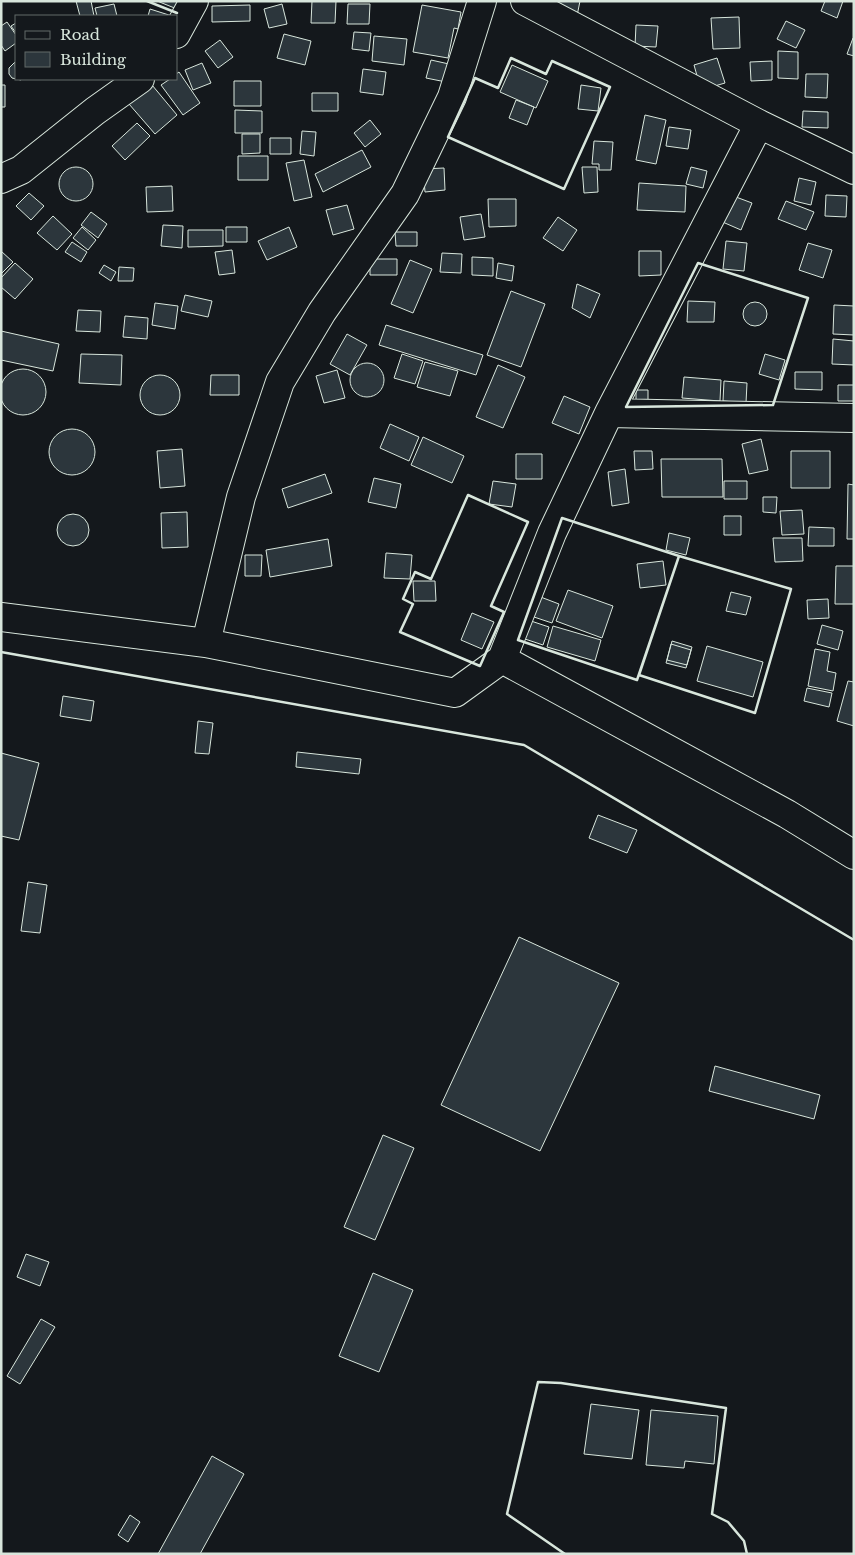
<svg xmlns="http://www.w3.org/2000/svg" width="855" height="1555" font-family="'Libre Baskerville',serif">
	<rect width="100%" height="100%" fill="#14181c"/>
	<path fill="#2c363c" stroke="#d8e6dc" d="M76,1H91L94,16H80Z
		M157,1H185L182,11Z
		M312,1H336L335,23H311Z
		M552,1H580L577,16Z
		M825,1H843L837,18L821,11Z
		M114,4L117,16H97L95,8Z
		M282,4L287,24L269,28L264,9Z
		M348,4H370L369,24H347Z
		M250,5V21L212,22V6Z
		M422,5L461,12L458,29L454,28L448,58L413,52Z
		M150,9L172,16H148Z
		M739,17L740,48L713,49L711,18Z
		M786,21L805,30L796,48L777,39Z
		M7,22L16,35V43L5,51L1,45V26Z
		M16,23V33L11,26Z
		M636,25L658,26L656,47L635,46Z
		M354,32L371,33L369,51L352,49Z
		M284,34L311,41L305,65L277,58Z
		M374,36L407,39L404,65L372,61Z
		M853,38H854V56L847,54Z
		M220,40L233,57L218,68L205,51Z
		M778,51L798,52V79L778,78Z
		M717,58L725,83L701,90L694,65Z
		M431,60L449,64L446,82L426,78Z
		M772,61V80L751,81L750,62Z
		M15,62L16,79H22L21,80L12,78L9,74V68Z
		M202,63L211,83L193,90L185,70Z
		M512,65L548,81L536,108L500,92Z
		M363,69L386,72L383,95L360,92Z
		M179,72L200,103L183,115L161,85L170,79H176V74Z
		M806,74H828L827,98L805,97Z
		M234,81H261V106H234Z
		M1,85H5V107H1Z
		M152,85L177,115L155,134L129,104Z
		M581,85L601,88L598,111L578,109Z
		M312,93H338V111H312Z
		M516,100L534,107L527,125L509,118Z
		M235,110L262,111V133H235Z
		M803,111L828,112V128L802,127Z
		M645,115L666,120L656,164L636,160Z
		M370,120L381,134L365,147L354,133Z
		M137,123L150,136L125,160L112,146Z
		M669,127L691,130L688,149L666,146Z
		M302,131L316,132L314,156L300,154Z
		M242,134H260V153L242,154Z
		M270,138H291V154H270Z
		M594,141L613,142L611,170H599V164H592Z
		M362,150L371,167L323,192L315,174Z
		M238,156H268V180H238Z
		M304,160L312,197L294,201L286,163Z
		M582,167H597L598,192L584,193Z
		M691,167L707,171L703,188L686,184Z
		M59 184a17 17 0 1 1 34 0a17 17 0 1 1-34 0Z
		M444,168L445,190L425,192L423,169Z
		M799,178L816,182L811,205L794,201Z
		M639,183L686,186L685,212L637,210Z
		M172,186L173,211L147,212L146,187Z
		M29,193L44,206L31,220L16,206Z
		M728,194L752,203L741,230L718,220Z
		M826,195L847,196L846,217L825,216Z
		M488,199H516V226L489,227Z
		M786,201L814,212L806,230L778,219Z
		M347,205L354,229L333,235L326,210Z
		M91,212L107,224L98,238L81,225Z
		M481,214L485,237L464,240L460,217Z
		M53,216L72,234L57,250L37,233Z
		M558,217L577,230L563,251L543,238Z
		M163,225L183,226L182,248L161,246Z
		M82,227L96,240L88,250L73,238Z
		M226,227H247V242H226Z
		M289,227L297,247L267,260L258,241Z
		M188,230H223V246L188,247Z
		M395,232H417V246H396Z
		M726,241L747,243L744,271L723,269Z
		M72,242L87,252L81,262L65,252Z
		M808,243L832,250L823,278L799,270Z
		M232,250L235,273L219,275L215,252Z
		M1,251L13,262L1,274Z
		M639,251H661V275L639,276Z
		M442,253L462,254L461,273L440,272Z
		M472,257L493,258V276L472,275Z
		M370,259H397V275H370Z
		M410,260L432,269L413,313L391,304Z
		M15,263L33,279L15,299L1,287V278Z
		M498,263L514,266L512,281L496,278Z
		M104,265L116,272L111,281L99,273Z
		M119,267L134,268L133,281H118Z
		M577,284L600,294L590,318L572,308Z
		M511,291L545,304L521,367L487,355Z
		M185,295L212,301L208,317L181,311Z
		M688,301L715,302L714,322H687Z
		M743 314a12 12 0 1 1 24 0a12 12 0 1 1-24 0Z
		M155,303L178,306L175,329L152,325Z
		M834,305L854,306V335L833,334Z
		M78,310L101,311L100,332L76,331Z
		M125,316L148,318L147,339L123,337Z
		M386,325L483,355L476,375L379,345Z
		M1,331L59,344L53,371L1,360Z
		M347,334L367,345L350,375L330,364Z
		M833,339L854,341V365L832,364Z
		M81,354L122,355L121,385L79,383Z
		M402,354L423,361L415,384L394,378Z
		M765,354L785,360L779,380L759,374Z
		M425,362L458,371L450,396L417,387Z
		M350 380a17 17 0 1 1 34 0a17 17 0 1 1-34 0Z
		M498,365L525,377L503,428L476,417Z
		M0 392a23 23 0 1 1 46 0a23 23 0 1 1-46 0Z
		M337,370L345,398L324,403L316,376Z
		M795,372H822V390L795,389Z
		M140 395a20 20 0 1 1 40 0a20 20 0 1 1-40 0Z
		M211,375H239V395H210Z
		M684,377L721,380L720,401L682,398Z
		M724,381L747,383L746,403L723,401Z
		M838,385H854V401H838Z
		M636,390H648V406H636Z
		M564,396L590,407L579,434L552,423Z
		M390,424L419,437L409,461L380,448Z
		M49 452a23 23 0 1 1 46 0a23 23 0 1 1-46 0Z
		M423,437L464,456L452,483L411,465Z
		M761,439L768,470L749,474L742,444Z
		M182,449L185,486L160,488L157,451Z
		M634,451H652L653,469L635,470Z
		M791,451H830V488H791Z
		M516,454H542V479H516Z
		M661,459H722L723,497H662Z
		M625,469L629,503L612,506L608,472Z
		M325,474L332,493L288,508L282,489Z
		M374,478L401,484L396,508L368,502Z
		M493,481L516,484L512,507L489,504Z
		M724,481H747V499H724Z
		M848,484L854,485V539H847Z
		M763,497H777L776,513L763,512Z
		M802,510L804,534L782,535L780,511Z
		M187,512L188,547L162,548L161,513Z
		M57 530a16 16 0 1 1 32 0a16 16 0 1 1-32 0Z
		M724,516H741V535H724Z
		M809,527L834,528V546H808Z
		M669,533L690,538L686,555L666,550Z
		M773,538H802L803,561L775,562Z
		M328,539L332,566L270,577L266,550Z
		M386,553L412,555L410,579L384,578Z
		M245,555H262L261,576H245Z
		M663,561L666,585L640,588L637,564Z
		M836,566H854V604H835Z
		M413,581H435L436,601H414Z
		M568,590L613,606L602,638L556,621Z
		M731,592L751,597L746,615L726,611Z
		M538,596L559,604L552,623L531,616Z
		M828,599L829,618L808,619L807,600Z
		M472,613L494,622L482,649L461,640Z
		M528,620L549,627L543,645L522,638Z
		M822,625L843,631L838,650L817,644Z
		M553,626L601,640L595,661L547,647Z
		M672,641L692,647L687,665L667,660Z
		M671,644L691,650L686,668L666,663Z
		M707,646L763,662L753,697L697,681Z
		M815,649L830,652L827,671L836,673L833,691L808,686Z
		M848,681L854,682V726L837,721Z
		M807,688L832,693L829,707L804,701Z
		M63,696L94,701L91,721L60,716Z
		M198,721L213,723L209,754L195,753Z
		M297,752L361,759L359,774L296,767Z
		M1,753L39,763L19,840L1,836Z
		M598,815L637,830L627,853L589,838Z
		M28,882L47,885L40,933L21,931Z
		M519,937L619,983L540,1151L441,1105Z
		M715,1066L820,1095L814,1119L709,1091Z
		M383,1135L414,1148L375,1240L344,1227Z
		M26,1254L49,1262L40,1286L17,1277Z
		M373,1273L413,1290L379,1372L339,1356Z
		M41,1319L55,1327L20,1384L7,1376Z
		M591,1404L639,1410L632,1459L584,1454Z
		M651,1410L718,1416L714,1464L685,1461L684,1468L646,1465Z
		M212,1456L244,1474L200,1554H158Z
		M130,1515L140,1522L128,1542L118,1535Z"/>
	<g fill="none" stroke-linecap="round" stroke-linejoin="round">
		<g stroke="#d8e6dc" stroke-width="30">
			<path id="minor" d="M525,1L759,124L854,170
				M176,34L194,1
				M1,179L21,170L95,111L140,79
				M609,413L854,418
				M1,617L206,643L455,693L502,659L552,533L609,413L759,124
				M206,643L241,497L280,382L322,312L405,194L452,97L482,1
				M502,659L787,814L854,855"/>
		</g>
		<use href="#minor" stroke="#14181c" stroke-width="28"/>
		<path stroke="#d8e6dc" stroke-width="2.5" d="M147,1L177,13
			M511,58L546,74L552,61L610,87L564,189L448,137L475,78L498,88Z
			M698,263L808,298L773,405L626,407Z
			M468,495L528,522L491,606L504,612L480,666L400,632L413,604L403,599L415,572L431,579Z
			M562,518L679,556L637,680L518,640Z
			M679,556L791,589L755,713L639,675Z
			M1,652L524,745L854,940
			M565,1554L507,1514L538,1382L561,1383L726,1408L712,1514L728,1522L744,1541L747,1554"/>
	</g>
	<rect width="855" height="1555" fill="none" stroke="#d8e6dc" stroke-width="5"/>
	<rect x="15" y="15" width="162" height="65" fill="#14181c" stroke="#626a69"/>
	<rect x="25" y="31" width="25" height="8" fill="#14181c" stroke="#626a69"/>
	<text x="60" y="40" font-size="15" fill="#d8e6dc">Road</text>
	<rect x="25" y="52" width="25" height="15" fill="#2c363c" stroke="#626a69"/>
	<text x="60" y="65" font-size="15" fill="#d8e6dc">Building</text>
</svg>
